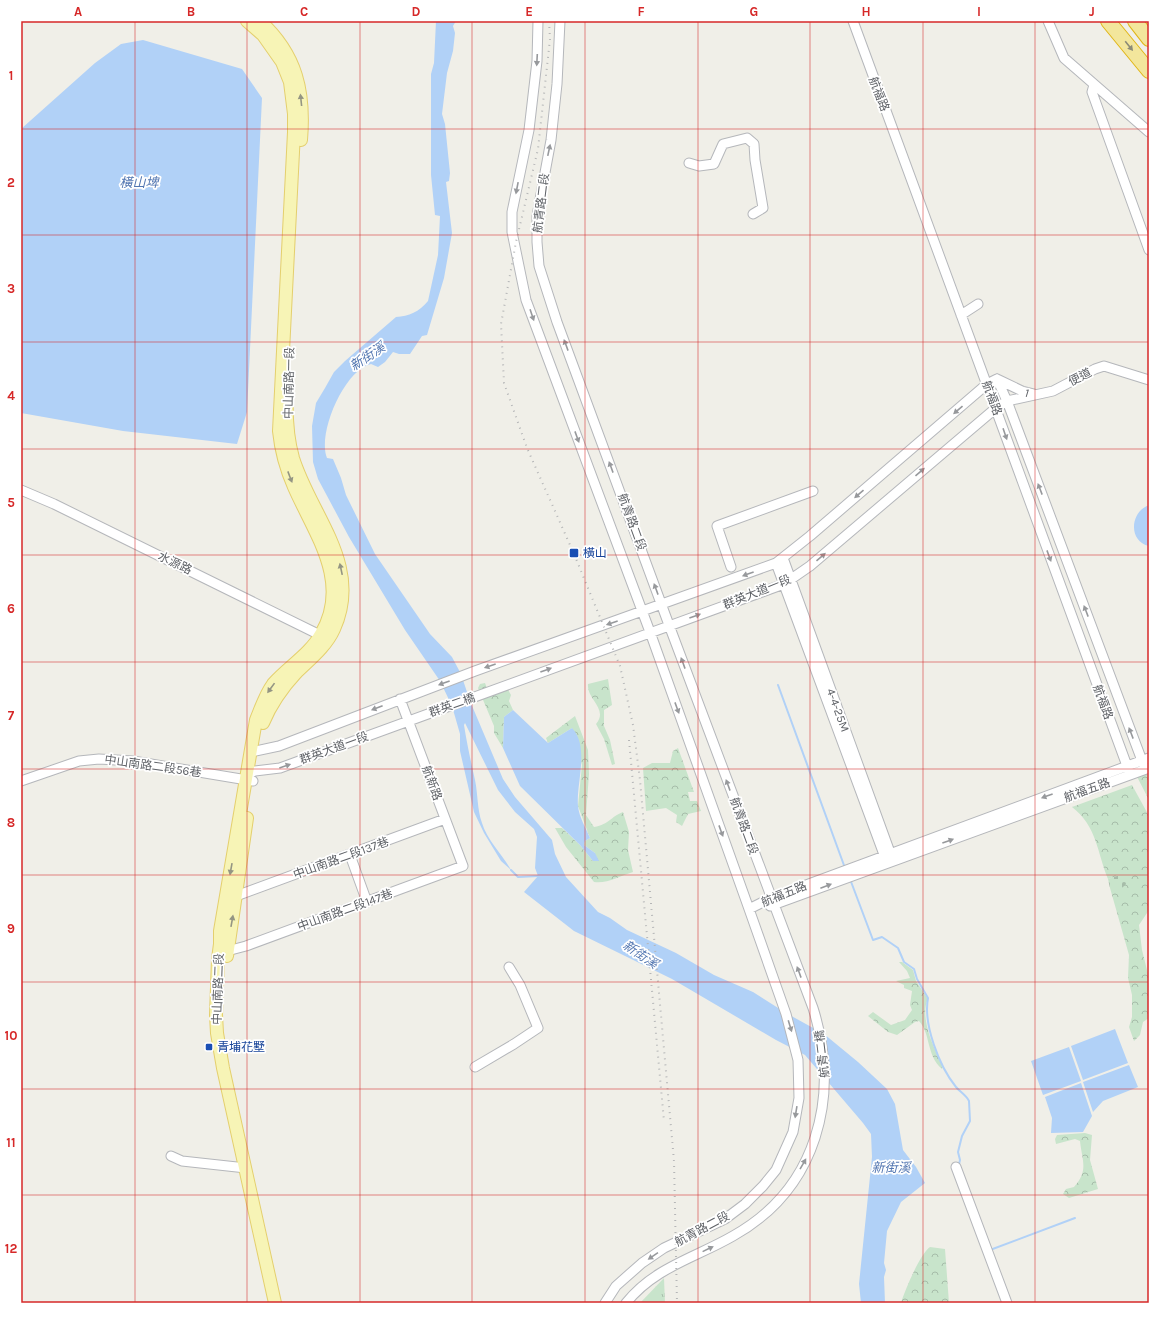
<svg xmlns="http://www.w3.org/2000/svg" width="1170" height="1324" font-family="Karla,'Noto Sans TC',sans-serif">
	<defs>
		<pattern id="forest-crowns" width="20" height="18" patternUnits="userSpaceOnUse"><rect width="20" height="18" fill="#c8e4cb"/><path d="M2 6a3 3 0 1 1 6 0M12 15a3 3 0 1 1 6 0" fill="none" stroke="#a6bca9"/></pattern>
		<pattern id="cemetery-stones" width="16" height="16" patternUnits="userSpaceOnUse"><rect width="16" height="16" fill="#c8e4cb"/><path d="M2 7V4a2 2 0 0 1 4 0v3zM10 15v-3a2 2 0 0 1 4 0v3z" fill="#a6bca9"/></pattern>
		<pattern id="park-tufts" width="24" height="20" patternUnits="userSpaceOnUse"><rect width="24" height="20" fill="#c8e4cb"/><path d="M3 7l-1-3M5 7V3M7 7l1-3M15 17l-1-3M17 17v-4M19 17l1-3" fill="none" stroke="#a6bca9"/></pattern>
	</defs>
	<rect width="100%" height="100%" fill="#f0efe8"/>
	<path fill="url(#forest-crowns)" d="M608,679L612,705L604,710V726L610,740L615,764L612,765L604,739L596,724C609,709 586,699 588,684Z
		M485,683L488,691L507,688L511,695L509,701L513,710L504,717L503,748L494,733V726L478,688L480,684Z
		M575,716L588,750L589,774L586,815L594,827C610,824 610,817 623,812L629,832L628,850L633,872C620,876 607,884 594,882L566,847L555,828H562L580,845L593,861L595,853L584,845L585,841L590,838L578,806L582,765L572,728L548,743L546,738Z
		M678,748L694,792H688L690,801H697L701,811L688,814L682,826L676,822L677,815L666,808L646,811L643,768L652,763H670L673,751Z
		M1133,763L1149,770V800L1132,767Z
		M1132,785L1149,816V910L1139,925L1142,950L1149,978V1018L1143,1022L1140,1035L1134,1041L1129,1027L1132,1017V995L1128,978L1129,955L1110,888H1122L1117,876L1108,879C1097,852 1097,826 1072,807Z
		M899,962H902L913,970L916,981L928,999C919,1016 934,1050 943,1065L942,1069C926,1055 931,1034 919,1021L915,1022L897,1035L888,1032L868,1016L873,1012L891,1025L905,1020L912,1010L910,1005L912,991L904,988V985L896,981L910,978L907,971Z
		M1085,1133L1092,1135L1090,1160L1098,1189L1069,1198L1063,1194L1066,1189L1074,1187C1089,1170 1082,1161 1080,1141L1075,1139L1056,1144L1055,1139L1057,1135Z
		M930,1247L945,1249L949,1303H901C905,1290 920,1254 930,1247Z"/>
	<path fill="url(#cemetery-stones)" d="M1117,876H1123L1126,880V884L1122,888H1110L1108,879Z"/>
	<path fill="url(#park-tufts)" d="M664,1278L665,1303H640Z"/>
	<path fill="#b1d1f7" d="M436,21H456L453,26L455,33L453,51L447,73L442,114L445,124L450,173L449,181L446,182L452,233L444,278L427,335L422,336L410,354H399L393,352L385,362L378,367L371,364C344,370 317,434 327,458L333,459L341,478L346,495L375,554L430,634L452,657L461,674L470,701L503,779L515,797L552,840L555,854L566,877L598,912L610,918L627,930L676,953L714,975L753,992L786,1013L824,1034L858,1062L887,1089L895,1104L903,1150L916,1167L925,1183L901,1202L887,1231L884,1263L886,1270L884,1277L885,1303H861L859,1284L872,1157L871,1134L863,1123L805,1055L776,1040L672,979L574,931L524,892L538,876L535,868L537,837L534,829L515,812L498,790L465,723L464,725C467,744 471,762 475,780C478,794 477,809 482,823C487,840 502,854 511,870L501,861L484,833L474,812L460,751V734L452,706L440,681L405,630L349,537L318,479L313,462L312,426L316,403L325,388L334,372L345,361L396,317C409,316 419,312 428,301L438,255L440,216L435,215L431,175V74L434,63Z
		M143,40L242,69L262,98L247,412L237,444L123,431L21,413V129L95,63L121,44Z
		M1149,505V546C1128,541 1130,512 1149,505Z
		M513,710L548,743L572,728C590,747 576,783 578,806C579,817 586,828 590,838L585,841L584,845L595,853L599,861H593L580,845L520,786L503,748L504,717Z
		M1115,1029L1128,1063L1083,1080L1071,1046Z
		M1069,1047L1081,1081L1043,1095L1031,1061Z
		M1129,1065L1138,1087L1103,1101L1093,1112L1083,1082Z
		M1081,1083L1092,1116L1083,1132L1051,1133L1052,1118L1045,1097Z"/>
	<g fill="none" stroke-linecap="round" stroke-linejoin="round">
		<path stroke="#b1d1f7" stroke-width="2" d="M778,685L845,868
			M511,870L518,877L538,876
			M850,879L873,940L882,937L898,948L904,962L914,969L917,979L928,998C923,1024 939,1066 956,1087C960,1092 966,1095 969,1101L970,1121L962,1136L958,1152L960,1160L959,1164
			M990,1250L1075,1218"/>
		<g stroke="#b5b7bb" stroke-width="11">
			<path id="minor" d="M538,21L537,61L529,130L512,212V232L526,300L650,632L749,909L786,1014L798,1060L799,1098L793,1132L776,1170L763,1186L745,1204L725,1219L664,1248L642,1263L616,1286L605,1303
				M560,21L557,84L551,140L537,216V242L539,266L557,322L669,625L813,1008C841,1097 817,1189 733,1236C695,1258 655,1267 626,1303
				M853,21L1130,774
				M1048,21L1064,58L1149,132
				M1094,85L1092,92L1149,250
				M689,163L699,166L714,164L723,144L747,138L754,144L755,160L763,208L753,214
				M961,315L978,304
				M997,379L1007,401L1144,766
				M997,379L1022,391L1034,394
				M21,490L54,504L324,637
				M783,558L892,858
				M776,563L886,860
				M731,567L717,526L813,491
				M251,752L279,746L475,671L776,563L810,536L987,384L997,379
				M247,774L255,771L280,768L784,584L810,566L996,408L1007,401L1053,391L1095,369L1104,366L1149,380
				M21,781L79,761L99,759L133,761L253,781
				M350,855L367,902
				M236,896L445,819
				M770,906L1149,768
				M749,909L771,898L1149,758
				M227,951L246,946L463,866L400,699
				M475,1067L514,1044L538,1028L520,985L509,967
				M171,1156L182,1161L246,1168
				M956,1167L1007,1303"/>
		</g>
		<g stroke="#e4cf6d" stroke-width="14">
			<path id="major" d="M247,21L263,35L282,62L290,82L294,114V132L279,431C281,451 286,469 294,487C314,533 352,582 321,634C310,654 288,667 273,684C265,695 261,708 256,720L220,931V944L218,959L216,1015L217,1033L223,1068L275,1303
				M260,21C297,55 305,92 301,140
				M263,723C271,704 282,688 296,673C309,660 326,647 334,629C363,565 311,516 293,458C287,437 286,414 287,392
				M227,956L247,818"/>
		</g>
		<g stroke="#e1b617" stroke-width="16">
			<path id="highway" d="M1108,21L1149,71
				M1135,21L1149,39"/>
		</g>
		<use href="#minor" stroke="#fff" stroke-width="9"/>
		<use href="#major" stroke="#f7f4b6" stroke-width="12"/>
		<use href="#highway" stroke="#f3e69c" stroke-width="14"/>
		<path stroke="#b5b6b7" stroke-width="2" stroke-dasharray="1 5" stroke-linecap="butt" d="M549,21L550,39L538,149L516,242L501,324L504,383L527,448L574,554L620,666L633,725L640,780L674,1161L677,1303
			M629,740L664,1121"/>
	</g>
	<defs><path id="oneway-solid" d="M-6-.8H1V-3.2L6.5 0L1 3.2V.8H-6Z"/></defs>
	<use fill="#8b8a77" href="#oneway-solid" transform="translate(1129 46) rotate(51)"/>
	<g fill="#97999c">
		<use href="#oneway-solid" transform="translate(537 60) rotate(93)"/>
		<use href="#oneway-solid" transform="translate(549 150) rotate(-78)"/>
		<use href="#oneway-solid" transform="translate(517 188) rotate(101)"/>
		<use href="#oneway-solid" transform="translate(532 315) rotate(71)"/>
		<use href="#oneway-solid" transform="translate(566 345) rotate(-110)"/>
		<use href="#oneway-solid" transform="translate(958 410) rotate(139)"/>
		<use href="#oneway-solid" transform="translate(1005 434) rotate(71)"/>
		<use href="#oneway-solid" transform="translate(577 437) rotate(70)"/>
		<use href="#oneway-solid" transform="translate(611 467) rotate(-110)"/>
		<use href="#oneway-solid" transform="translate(920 472) rotate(-41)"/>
		<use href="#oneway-solid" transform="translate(1040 489) rotate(-111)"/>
		<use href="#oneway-solid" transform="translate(859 494) rotate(139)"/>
		<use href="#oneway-solid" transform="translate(1049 556) rotate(70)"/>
		<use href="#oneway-solid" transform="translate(821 557) rotate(-41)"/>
		<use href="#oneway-solid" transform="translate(748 574) rotate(160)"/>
		<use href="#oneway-solid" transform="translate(656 589) rotate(-110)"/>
		<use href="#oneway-solid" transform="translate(1086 611) rotate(-111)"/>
		<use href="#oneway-solid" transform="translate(695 616) rotate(-20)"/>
		<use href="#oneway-solid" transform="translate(612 623) rotate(161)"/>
		<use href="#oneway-solid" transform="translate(683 663) rotate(-110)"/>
		<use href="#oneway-solid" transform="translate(490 666) rotate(161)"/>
		<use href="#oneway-solid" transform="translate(546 670) rotate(-20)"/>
		<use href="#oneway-solid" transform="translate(444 683) rotate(160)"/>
		<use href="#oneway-solid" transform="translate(377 708) rotate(159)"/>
		<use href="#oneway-solid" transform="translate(677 708) rotate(70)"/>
		<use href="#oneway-solid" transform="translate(1131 733) rotate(-111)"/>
		<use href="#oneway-solid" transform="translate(285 766) rotate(-19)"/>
		<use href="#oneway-solid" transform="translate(728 785) rotate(-110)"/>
		<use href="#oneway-solid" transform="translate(1047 796) rotate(160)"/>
		<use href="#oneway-solid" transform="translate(721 831) rotate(70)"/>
		<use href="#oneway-solid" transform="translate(948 841) rotate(-20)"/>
		<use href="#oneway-solid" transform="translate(826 886) rotate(-21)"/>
		<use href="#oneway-solid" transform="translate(799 972) rotate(-110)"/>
		<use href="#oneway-solid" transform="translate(790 1026) rotate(73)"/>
		<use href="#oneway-solid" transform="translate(796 1112) rotate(99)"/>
		<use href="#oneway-solid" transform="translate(803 1164) rotate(-60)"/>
		<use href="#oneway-solid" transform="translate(708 1249) rotate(-26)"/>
		<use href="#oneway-solid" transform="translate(653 1256) rotate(146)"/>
	</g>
	<g fill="#949583">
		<use href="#oneway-solid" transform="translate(301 100) rotate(-96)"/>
		<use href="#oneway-solid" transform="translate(290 477) rotate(69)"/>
		<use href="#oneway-solid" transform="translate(341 569) rotate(-102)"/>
		<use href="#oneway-solid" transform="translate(271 688) rotate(126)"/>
		<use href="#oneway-solid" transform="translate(231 869) rotate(100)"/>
		<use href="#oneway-solid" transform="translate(232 921) rotate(-80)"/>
	</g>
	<path fill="none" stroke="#d62828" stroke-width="1" stroke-opacity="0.55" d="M135,21V1303M247,21V1303M360,21V1303M472,21V1303M585,21V1303M698,21V1303M810,21V1303M923,21V1303M1035,21V1303M21,129H1149M21,235H1149M21,342H1149M21,449H1149M21,555H1149M21,662H1149M21,769H1149M21,875H1149M21,982H1149M21,1089H1149M21,1195H1149"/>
	<g fill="#1a4fb4" stroke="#fff" stroke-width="1.5">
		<rect x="569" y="548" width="10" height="10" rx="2"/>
		<rect x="205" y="1043" width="8" height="8" rx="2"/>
	</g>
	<g text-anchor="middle" stroke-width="3.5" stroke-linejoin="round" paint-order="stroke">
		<g font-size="12" fill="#5f6267" stroke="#fff">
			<text transform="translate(879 94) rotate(69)" y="4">航福路</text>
			<text transform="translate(541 203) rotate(-83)" y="4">航青路二段</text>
			<text transform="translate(1080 377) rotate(-27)" y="4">便道</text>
			<text transform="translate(289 383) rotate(-89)" y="4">中山南路一段</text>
			<text transform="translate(1027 393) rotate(17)" y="4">1</text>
			<text transform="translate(992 398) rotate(70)" y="4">航福路</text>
			<text transform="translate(632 522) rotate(70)" y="4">航青路二段</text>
			<text transform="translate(175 563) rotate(26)" y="4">水源路</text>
			<text transform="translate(757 592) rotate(-22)" y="4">群英大道一段</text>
			<text transform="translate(1103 702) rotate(70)" y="4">航福路</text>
			<text transform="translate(452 705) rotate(-20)" y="4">群英二橋</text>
			<text transform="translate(838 710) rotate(70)" y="4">4-4-25M</text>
			<text transform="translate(334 748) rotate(-20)" y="4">群英大道一段</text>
			<text transform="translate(153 766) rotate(8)" y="4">中山南路二段56巷</text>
			<text transform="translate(432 783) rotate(70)" y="4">航新路</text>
			<text transform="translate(1087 790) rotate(-20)" y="4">航福五路</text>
			<text transform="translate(744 826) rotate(70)" y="4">航青路二段</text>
			<text transform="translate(341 858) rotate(-20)" y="4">中山南路二段137巷</text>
			<text transform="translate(784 894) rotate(-22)" y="4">航福五路</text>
			<text transform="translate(345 910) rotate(-20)" y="4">中山南路二段147巷</text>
			<text transform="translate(218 989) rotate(-88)" y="4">中山南路二段</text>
			<text transform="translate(822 1054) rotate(-97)" y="4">航青二橋</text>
			<text transform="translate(702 1229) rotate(-28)" y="4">航青路二段</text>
		</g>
		<g font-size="12" fill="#164399" stroke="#fff" text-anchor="start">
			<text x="583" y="557">橫山</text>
			<text x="217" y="1051">青埔花墅</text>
		</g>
		<g font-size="13" font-style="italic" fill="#5276b1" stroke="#fff">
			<text x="139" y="187">橫山埤</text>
			<text transform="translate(367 356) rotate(-34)" y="5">新街溪</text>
			<text transform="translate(641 954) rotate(34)" y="5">新街溪</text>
			<text x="891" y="1172">新街溪</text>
		</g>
	</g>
	<rect width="1170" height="1324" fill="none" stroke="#ffffff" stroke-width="44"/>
	<rect x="22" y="22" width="1126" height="1280" fill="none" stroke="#d62828" stroke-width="1.5"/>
	<g font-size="13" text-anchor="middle" font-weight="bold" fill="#d62828">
		<text x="78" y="16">A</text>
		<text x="191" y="16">B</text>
		<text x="304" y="16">C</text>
		<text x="416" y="16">D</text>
		<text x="529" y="16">E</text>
		<text x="641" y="16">F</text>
		<text x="754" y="16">G</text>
		<text x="866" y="16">H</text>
		<text x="979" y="16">I</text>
		<text x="1092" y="16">J</text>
		<text x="11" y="80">1</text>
		<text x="11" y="187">2</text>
		<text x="11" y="293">3</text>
		<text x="11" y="400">4</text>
		<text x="11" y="507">5</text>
		<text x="11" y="613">6</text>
		<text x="11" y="720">7</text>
		<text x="11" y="827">8</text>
		<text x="11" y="933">9</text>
		<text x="11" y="1040">10</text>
		<text x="11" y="1147">11</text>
		<text x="11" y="1253">12</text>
	</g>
</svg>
